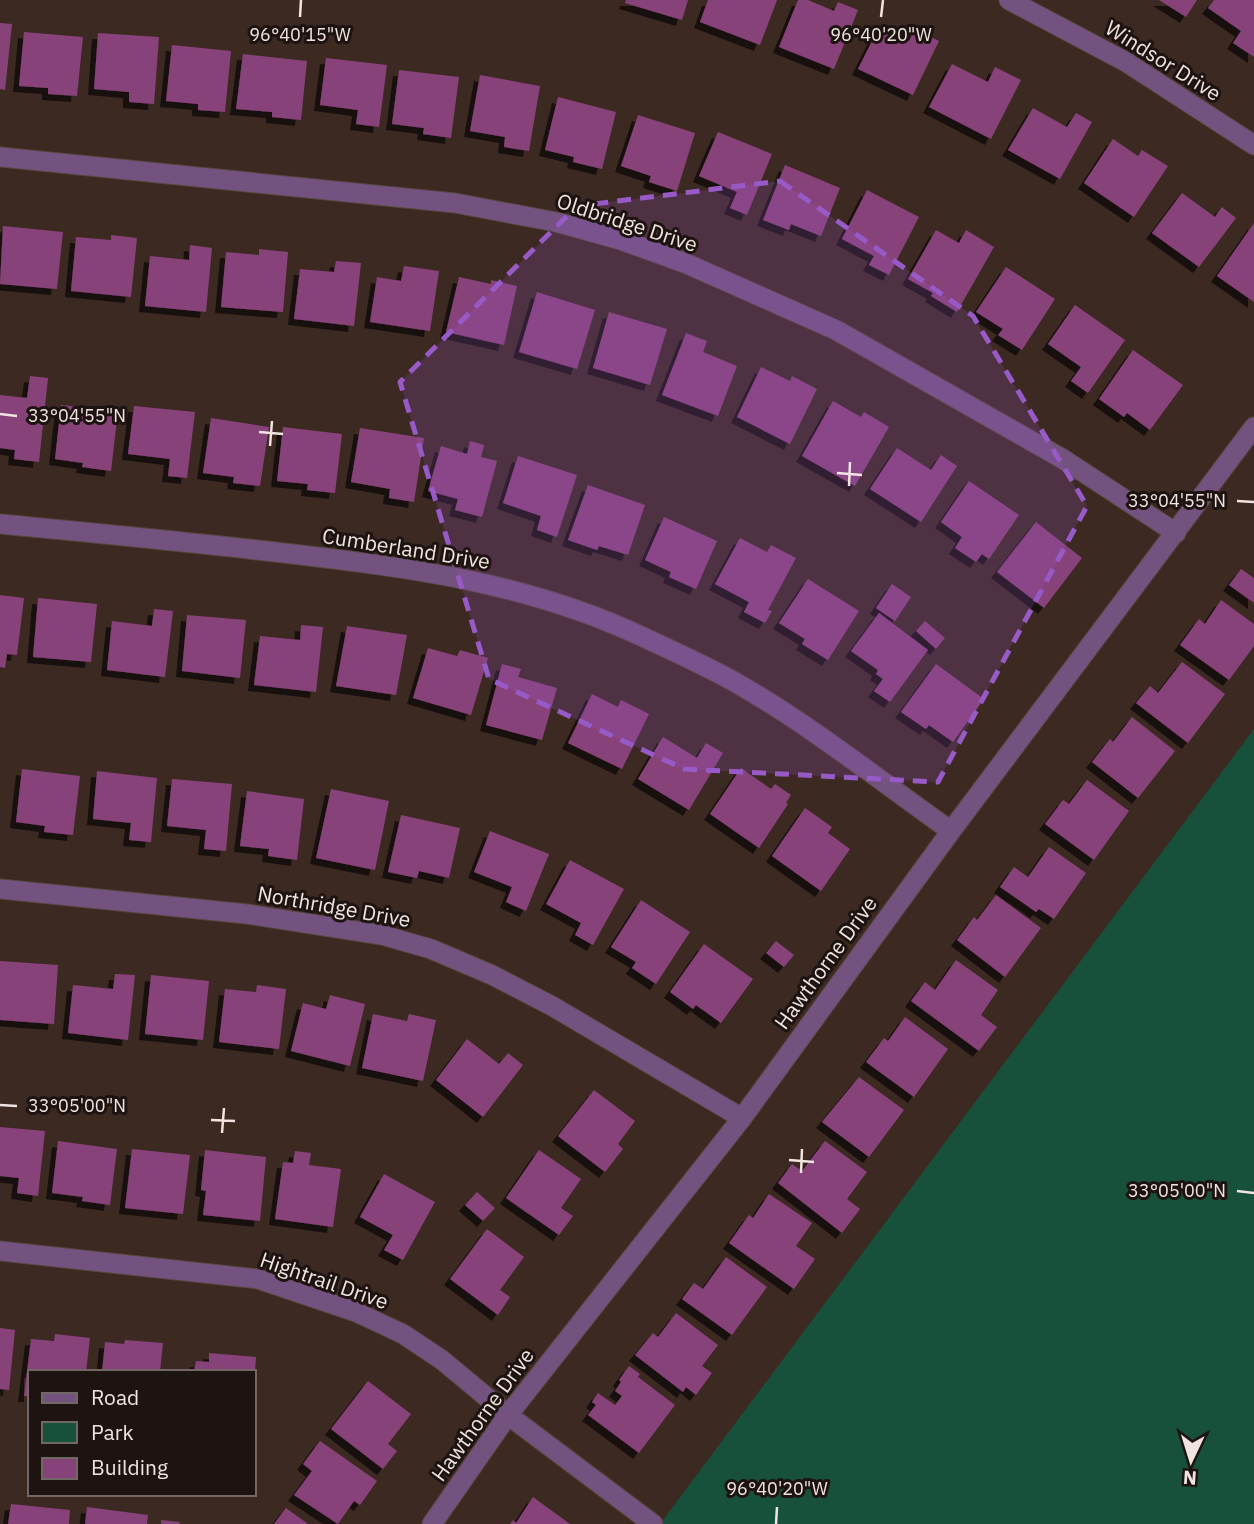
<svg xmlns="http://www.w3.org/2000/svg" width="1254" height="1524" font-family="'IBM Plex Sans',sans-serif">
	<defs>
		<filter id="shadow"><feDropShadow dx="-6" dy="6" stdDeviation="0" flood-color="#0009"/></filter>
	</defs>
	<rect width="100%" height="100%" fill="#3c2922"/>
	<path fill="#17513c" d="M1254,729V1524H660Z"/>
	<path fill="#88427a" filter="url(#shadow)" d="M626,0H688L682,20L625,3Z
		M708,0H777L760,45L700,22Z
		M798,0H808L834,11L838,2L858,10L834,69L779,47Z
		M1159,0H1197L1186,17Z
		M1214,0H1254V57L1233,43L1241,31L1208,8Z
		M0,23L12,24L5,90L0,89Z
		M879,27L909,41L915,29L939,41L913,95L858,69Z
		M24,32L83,37L77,96L48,94V88L19,86Z
		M98,33L159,37L154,104L129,102V92L94,89Z
		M172,45L231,51L225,112L198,110V104L166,101Z
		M243,54L307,61L301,120L272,117V112L236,109Z
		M326,58L387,65L379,127L356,124L358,110L320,105Z
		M952,64L988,82L995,67L1021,80L991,139L929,107Z
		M399,70L459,77L451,138L423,134L424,128L392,124Z
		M480,75L540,86L529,151L504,147L505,137L470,131Z
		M558,97L616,112L602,169L573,162L574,157L545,150Z
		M1033,108L1067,127L1076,113L1092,122L1060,179L1008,150Z
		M638,115L695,133L677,191L649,182L651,176L621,166Z
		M718,132L772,154L747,215L730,208L737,192L699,176Z
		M1113,139L1138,156L1142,150L1168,166L1134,217L1084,183Z
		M785,165L840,188L821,236L791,224L789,230L763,220Z
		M867,190L919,217L889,275L869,265L874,256L842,239Z
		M1182,193L1215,217L1222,207L1236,218L1199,267L1152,233Z
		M1254,223V302L1217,276Z
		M3,226L63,232L57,289L0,284Z
		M936,230L959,243L966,230L994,247L957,312L931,296L933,293L908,279Z
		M111,235L137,238L131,297L71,291L76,237L111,240Z
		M190,245L212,248L206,312L145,306L150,256L189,260Z
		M259,249L288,252L283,312L221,307L226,252L259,255Z
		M336,261L361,263L354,326L294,319L300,269L334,272Z
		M404,266L439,271L430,331L370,322L377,277L401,281Z
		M1006,267L1055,299L1022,350L998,335L1003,329L976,312Z
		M459,277L491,284V280L517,286L504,345L446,332Z
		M537,292L595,310L577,369L519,352Z
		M1075,305L1125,340L1088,393L1071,381L1081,367L1048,344Z
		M609,312L667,329L650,385L593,368Z
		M686,333L707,341L703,352L737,366L718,416L662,395Z
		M1133,350L1183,385L1150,430L1127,413L1124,417L1099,399Z
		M761,367L790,381L792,376L817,389L790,444L737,417Z
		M30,376L48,378L39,462L14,459L15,450L0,448V395L27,398Z
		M833,401L861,417L864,412L889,427L855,486L802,456Z
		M61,405L118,411L111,471L82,467L83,463L55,459Z
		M134,406L195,412L187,478L168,476L170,459L128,454Z
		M211,418L269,427L260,486L233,483L234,477L203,473Z
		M283,427L342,434L335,493L307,490L308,484L277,481Z
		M360,428L424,438L414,502L389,498L390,489L351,482Z
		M470,441L484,445L481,457L497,461L482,517L455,510L458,499L428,491L441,446L467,454Z
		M897,448L931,470L941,455L957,466L921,522L870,489Z
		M518,456L577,475L557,537L537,530L541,516L503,503Z
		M969,481L1019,515L989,559L982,554L976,562L955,548L962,537L941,522Z
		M588,485L645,505L628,555L599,546L597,550L568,540Z
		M664,517L717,541L696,589L669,577L671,572L645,560Z
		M1036,522L1082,558L1044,608L997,572Z
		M740,538L767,552L771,545L796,558L768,610L772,611L765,623L744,612L749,602L715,584Z
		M1241,569L1254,578V603L1229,585Z
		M808,579L859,611L828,660L802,644L805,639L779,623Z
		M892,584L911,597L895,621L876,608Z
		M0,595L24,598L17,655L7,654L5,668L0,667Z
		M38,598L97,604L91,662L33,657Z
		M1221,600L1254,624V646L1229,680L1180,645L1199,619L1205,624Z
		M154,609L173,611L165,677L107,670L112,621L152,626Z
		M879,613L928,650L890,702L874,691L883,679L876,674L878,670L851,651Z
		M187,615L246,620L240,678L182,671Z
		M925,621L945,638L936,649L916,631Z
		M301,625L323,627L316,692L254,685L260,636L300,640Z
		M347,626L407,635L396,695L336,686Z
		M428,648L457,656L460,650L488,658L471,715L413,698Z
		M1182,662L1225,694L1188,743L1136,703L1150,686L1158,693Z
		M502,664L521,669L518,677L557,688L542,740L486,725Z
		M936,664L984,699L953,742L929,725L926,729L901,712Z
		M592,694L618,707L621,700L649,714L622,769L568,743Z
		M1132,717L1175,751L1138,798L1092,762L1110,739L1113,742Z
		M663,737L697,758L706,743L723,753L689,810L638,779Z
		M741,768L771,789L775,784L791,795L786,803L788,804L759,848L710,814Z
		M22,769L80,776L73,835L44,832L45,826L16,822Z
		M97,771L157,778L151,842L129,840L131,823L93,819Z
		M172,779L232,784L226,851L204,849L206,830L167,826Z
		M1087,780L1129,811L1094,860L1045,824L1063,800L1069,804Z
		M331,789L389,801L375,870L316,858Z
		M247,791L304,799L297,860L268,856L269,849L240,846Z
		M805,808L832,827L828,833L850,849L821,891L772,856Z
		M401,815L460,828L449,878L419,871L417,878L388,872Z
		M490,831L549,854L526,911L506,902L512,887L474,872Z
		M1049,847L1086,873L1054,919L1039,909L1036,912L1000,887L1014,867L1028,877Z
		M570,860L624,889L593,945L575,935L581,923L546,904Z
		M996,895L1041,928L1005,977L957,940L974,917L977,920Z
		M641,900L690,932L656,984L632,968L636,962L611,947Z
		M776,941L794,955L784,967L766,953Z
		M704,944L753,979L721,1023L696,1005L693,1009L670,992Z
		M956,960L998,990L981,1015L997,1027L979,1051L911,1001L925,982L935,990Z
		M0,961L58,965L54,1024L0,1020Z
		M115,974L135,975L128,1040L68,1033L73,985L113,989Z
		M151,975L209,981L203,1040L145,1034Z
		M257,985L286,989L279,1049L219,1042L225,989L256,992Z
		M330,995L365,1004L350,1066L291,1051L303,1003L326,1009Z
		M373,1014L407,1021L409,1014L436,1020L423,1081L362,1068Z
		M905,1017L948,1049L914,1097L866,1062L884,1038L888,1041Z
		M467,1039L499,1064L508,1053L523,1065L483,1117L436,1080Z
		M859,1077L904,1110L869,1157L822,1122Z
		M594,1090L635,1121L618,1144L623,1149L605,1172L558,1136Z
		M0,1127L45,1131L38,1196L17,1193L19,1178L0,1176Z
		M58,1141L117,1149L110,1205L82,1201L83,1197L52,1193Z
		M825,1141L867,1172L847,1199L860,1209L842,1233L778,1183L792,1164L802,1171Z
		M132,1149L190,1155L183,1214L125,1208Z
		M205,1150L266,1157L260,1221L203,1215L206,1191L201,1190Z
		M539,1150L581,1179L561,1208L573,1216L559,1235L506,1198Z
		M295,1151L311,1153L309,1165L341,1169L333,1227L275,1219L283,1162L293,1163Z
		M384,1174L435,1202L403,1260L384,1250L393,1235L360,1217Z
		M477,1192L495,1208L483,1221L465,1205Z
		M769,1194L812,1223L796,1246L815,1259L794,1289L729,1243L749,1215L753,1218Z
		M487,1229L524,1257L500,1290L510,1297L498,1315L450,1279Z
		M726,1257L767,1287L732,1335L682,1299L694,1283L703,1289Z
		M676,1313L718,1345L702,1366L712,1373L696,1395L686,1387L683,1392L635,1355L653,1333L658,1337Z
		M0,1328L15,1330L9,1390L0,1389Z
		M55,1334L90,1338L86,1372H30V1396H24L31,1339L54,1341Z
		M125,1340L163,1343L160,1372H102L105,1342L124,1344Z
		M209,1353L256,1357L255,1372H194L196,1361L209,1362Z
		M629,1366L640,1374L638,1377L675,1405L639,1453L588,1415L596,1405L592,1402L598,1393L615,1405L622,1396L615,1391L621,1382L619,1380Z
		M368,1381L411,1414L388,1444L397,1451L383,1469L331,1429Z
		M320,1441L377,1481L360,1505L354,1501L338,1524L294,1495L312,1471L303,1464Z
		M533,1497L570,1524H510L513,1520L516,1523Z
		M11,1504L70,1510L69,1524H8Z
		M87,1507L148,1515L147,1524H85Z
		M286,1508L308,1524H274Z
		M161,1520L180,1522L179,1524H161Z"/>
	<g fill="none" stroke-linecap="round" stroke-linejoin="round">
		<g stroke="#594740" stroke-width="21">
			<path id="minor" d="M1009,0L1126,62L1254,145
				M0,157L455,203L556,222L621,240L685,263L836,330L1063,459L1176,533
				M0,524C95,533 189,542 284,553C410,568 526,582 643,637C673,651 704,665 733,681C809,724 879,780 951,831
				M0,889L247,914L382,935L431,949L492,975L552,1006L742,1118
				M432,1524L508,1415L742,1118L951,831L1254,427"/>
		</g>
		<g stroke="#594740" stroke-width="21">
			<path id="tertiary" d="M0,1251L258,1279L356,1312L403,1334L442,1360L508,1415L653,1524"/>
		</g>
		<use href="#minor" stroke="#745280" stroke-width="19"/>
		<use href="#tertiary" stroke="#745280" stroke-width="19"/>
	</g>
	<path fill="#985ac7" fill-opacity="0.2" stroke="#985ac7" stroke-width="5" stroke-dasharray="14 9" stroke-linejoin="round" d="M780,181L973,316L1087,506L938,782L684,769L489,679L400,382L577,206Z"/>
	<path fill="none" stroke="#f1e4e0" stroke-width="2.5" d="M300,17L301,0M881,17L883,0M0,414L17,416M259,432L283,434M270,446L272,421M837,473L862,475M849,486L850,462M1237,501L1254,502M0,1105L17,1106M211,1120L235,1121M222,1133L224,1108M789,1160L814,1162M801,1173L802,1149M1237,1191L1254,1193M776,1524L777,1507"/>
	<g text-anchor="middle" stroke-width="6" stroke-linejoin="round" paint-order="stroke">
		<g font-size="21" fill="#f1e4e0" stroke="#1d1411">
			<text transform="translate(1163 61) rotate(32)" y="7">Windsor Drive</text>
			<text transform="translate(627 223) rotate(18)" y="7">Oldbridge Drive</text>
			<text transform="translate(406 549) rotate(9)" y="7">Cumberland Drive</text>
			<text transform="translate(334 907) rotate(10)" y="7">Northridge Drive</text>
			<text transform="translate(826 963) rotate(-54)" y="7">Hawthorne Drive</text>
			<text transform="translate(324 1281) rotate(19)" y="7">Hightrail Drive</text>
			<text transform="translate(483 1415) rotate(-54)" y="7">Hawthorne Drive</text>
		</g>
	</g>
	<g font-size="18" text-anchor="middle" fill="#f1e4e0" stroke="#1d1411" stroke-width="6" stroke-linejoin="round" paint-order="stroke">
		<text x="300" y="41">96°40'15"W</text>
		<text x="881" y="41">96°40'20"W</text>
		<text x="77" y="422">33°04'55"N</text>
		<text x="1177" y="507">33°04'55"N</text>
		<text x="77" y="1112">33°05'00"N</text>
		<text x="1177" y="1197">33°05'00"N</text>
		<text x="777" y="1495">96°40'20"W</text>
	</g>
	<rect x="28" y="1370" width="228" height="126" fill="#1d1411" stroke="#726764" stroke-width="2"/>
	<rect x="42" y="1393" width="35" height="10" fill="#745280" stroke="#726764" stroke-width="2"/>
	<text x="91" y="1405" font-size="21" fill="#f1e4e0">Road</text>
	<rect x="42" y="1422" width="35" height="21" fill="#17513c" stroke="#726764" stroke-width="2"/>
	<text x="91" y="1440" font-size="21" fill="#f1e4e0">Park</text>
	<rect x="42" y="1458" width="35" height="21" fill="#88427a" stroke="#726764" stroke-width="2"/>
	<text x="91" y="1475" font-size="21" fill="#f1e4e0">Building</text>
	<g transform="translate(1191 1461) rotate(184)" stroke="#1d1411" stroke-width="5" paint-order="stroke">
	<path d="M0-5L12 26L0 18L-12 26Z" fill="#f1e4e0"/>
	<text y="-10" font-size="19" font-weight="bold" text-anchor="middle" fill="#f1e4e0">N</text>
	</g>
</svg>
